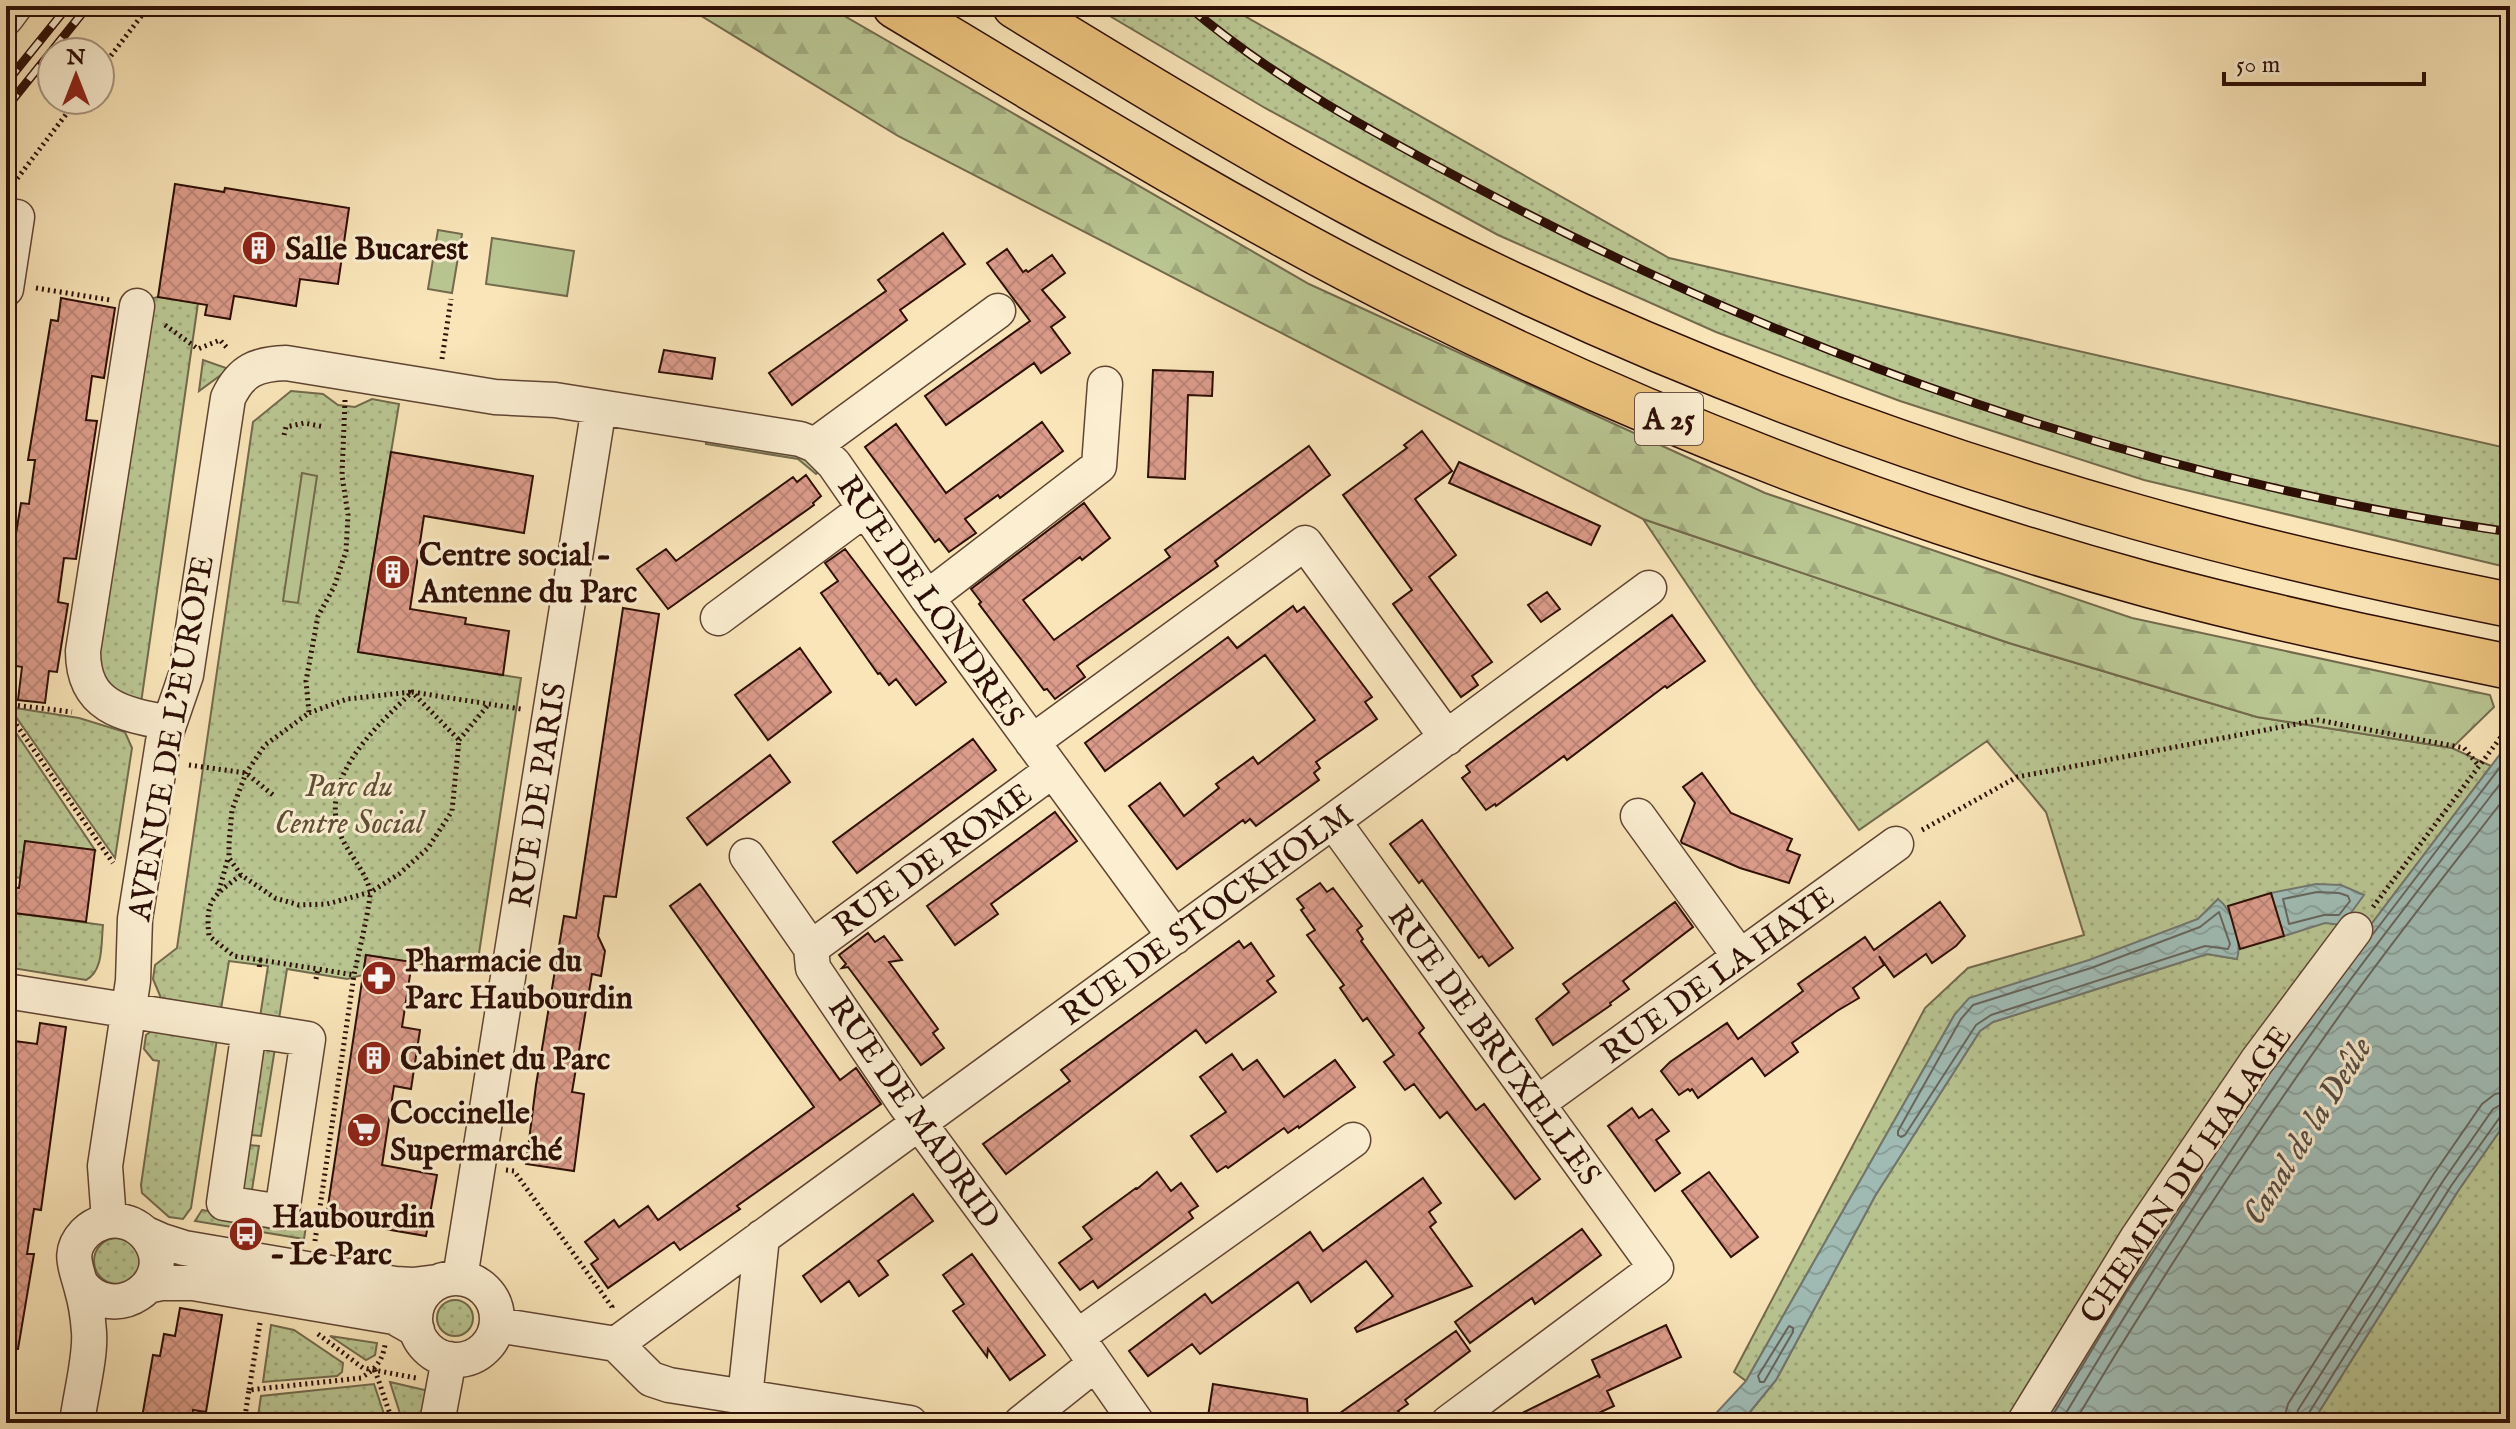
<svg xmlns="http://www.w3.org/2000/svg" width="2516" height="1429" font-family="'IM FELL English',serif">
	<defs>
		<pattern id="green-dots" width="8" height="8" patternUnits="userSpaceOnUse" patternTransform="scale(2)"><rect width="8" height="8" fill="#b9c692"/><path d="M2 2h.1M6 6h.1" fill="none" stroke="#9fa97c" stroke-width="1.8" stroke-linecap="round"/></pattern>
		<pattern id="forest-firs" width="22" height="20" patternUnits="userSpaceOnUse" patternTransform="scale(2)"><rect width="22" height="20" fill="#b9c692"/><path d="M5 1l3.5 6h-7zM16 11l3.5 6h-7z" fill="#9fa97c"/></pattern>
		<pattern id="water-waves" width="16" height="10" patternUnits="userSpaceOnUse" patternTransform="scale(2)"><rect width="16" height="10" fill="#a0bdb6"/><path d="M0 5q4-4 8 0t8 0" fill="none" stroke="#8aa19b"/></pattern>
		<pattern id="building-cross-hatch" width="8" height="8" patternUnits="userSpaceOnUse" patternTransform="scale(2)"><rect width="8" height="8" fill="#dc9c8a"/><path d="M0 0l8 8M0 8l8-8" fill="none" stroke="#bd8576"/></pattern>
	</defs>
	<rect width="100%" height="100%" fill="#f9e5b8"/>
	<filter id="stains"><feTurbulence type="fractalNoise" baseFrequency=".0025" numOctaves="4"/><feColorMatrix values="0 0 0 0 .2 0 0 0 0 .09 0 0 0 0 .02 0 0 0 .5 -.17"/></filter>
	<radialGradient id="worn" r=".72"><stop offset=".6" stop-color="#630" stop-opacity="0"/><stop offset="1" stop-color="#630" stop-opacity=".3"/></radialGradient>
	<path fill="url(#green-dots)" stroke="#736a4c" stroke-width="2" d="M1093,6H1227L1669,258L2506,448L2510,444V568L2144,480L1900,401L1716,332L1498,235L1265,108Z
		M158,297L198,303L141,703L111,698L89,651L144,300Z
		M203,360L229,369L199,391Z
		M291,391L323,394L338,405L355,407L372,399L399,404L358,652L521,678L476,973L366,955L363,975L347,979L287,969L279,1019L260,1017L268,966L229,961L221,1009L161,998L153,979L155,965L177,948L253,422Z
		M707,435L798,449L823,468L816,474L798,459L706,444Z
		M1643,519L2009,643L2257,717L2452,748L2491,766L2320,992L2039,1423H1741L1776,1380L1875,1196L1980,1031L1993,1022L2207,954L2237,959L2218,899L2198,919L1955,1014L1746,1381L1734,1372L1925,1008L1968,968L2084,935L2046,812L1987,741L1859,830L1756,687Z
		M9,707L79,718L125,732L132,748L115,858Z
		M6,718L95,850L25,842L20,878L6,875Z
		M15,913L103,925C101,942 104,971 86,980L6,967V936H12Z
		M153,1030L217,1039L191,1208L183,1219L169,1217L142,1193L141,1185L159,1061L153,1060L144,1049L146,1035Z
		M256,1045L275,1048L261,1136L242,1134Z
		M2510,1116V1423H2312L2458,1191Z
		M241,1144L259,1146L251,1196L233,1193Z
		M202,1210L306,1226L304,1239L195,1221Z
		M94 1261a23 23 0 1 1 46 0a23 23 0 1 1-46 0Z
		M437 1318a18 18 0 1 1 36 0a18 18 0 1 1-36 0Z
		M271,1325L294,1330L343,1363L342,1372L337,1376L263,1382Z
		M330,1336L377,1343L375,1355L366,1360Z
		M390,1382L429,1391L424,1423H403Z
		M374,1384L387,1423H257L261,1396Z"/>
	<path fill="url(#forest-firs)" stroke="#736a4c" stroke-width="2" d="M685,6H827L1309,284L1765,493L2132,618L2490,695L2494,707L2452,748L2257,717L2009,643L1643,519L898,136Z"/>
	<path fill="#b9c692" stroke="#736a4c" stroke-width="2" d="M438,230L462,234L452,293L428,289Z
		M492,238L574,251L567,296L486,284Z
		M302,473L317,476L298,603L283,601Z"/>
	<path fill="url(#water-waves)" stroke="#72776f" stroke-width="2" d="M2510,741V1116L2458,1191L2312,1423H2039L2119,1289L2320,992Z
		M2316,884L2341,885L2364,895L2342,925L2325,923L2284,936L2271,893Z
		M2218,899C2233,910 2242,942 2237,959L2207,954L1993,1022L1980,1031L1875,1196L1776,1380L1741,1423H1707L1746,1381L1955,1014L1969,998L2089,960L2198,919Z"/>
	<g fill="none" stroke-linecap="round" stroke-linejoin="round">
		<path stroke="#66665e" stroke-width="2" d="M2317,892L2339,893L2348,896L2350,901L2339,915H2324L2289,924L2283,899Z
			M2219,912L2230,944L2228,949L2205,946L1991,1015L1976,1025L1905,1135L1901,1137L1898,1135V1131L1961,1019L1973,1005L2091,968L2200,927Z
			M2373,934L2510,754
			M1789,1326L1793,1328V1332L1764,1382H1760L1758,1376Z
			M2048,1423L2126,1293L2202,1177
			M2060,1423C2146,1279 2235,1138 2334,1002C2391,924 2451,848 2510,771
			M2074,1423C2158,1282 2247,1146 2342,1012C2395,937 2454,864 2510,791
			M2283,1423L2288,1404L2433,1175L2482,1104L2495,1094L2510,1091
			M2295,1423L2298,1410L2443,1181L2493,1109L2502,1104L2510,1103
			M2305,1423L2307,1416L2451,1186L2500,1117L2510,1113"/>
	</g>
	<path fill="url(#building-cross-hatch)" stroke="#2d0f05" stroke-width="2" d="M175,184L224,192L225,188L349,208L338,284L300,279L296,306L234,296L230,319L205,315L207,305L158,297Z
		M943,233L965,264L900,310L907,320L792,405L769,373L886,291L878,280Z
		M1007,249L1023,272L1026,270L1028,272L1052,255L1065,273L1042,290L1065,317L1051,327L1070,353L1041,373L1034,363L946,425L925,396L1030,321L987,263Z
		M61,298L115,308L104,378L92,376L86,420L97,421L76,559L64,558L58,602L68,604L57,672L49,671L45,703L18,700L22,667L6,664V595L21,503L29,504L35,460H28L51,320L58,321Z
		M664,350L715,358L712,379L659,372Z
		M1153,370L1213,372L1212,396L1188,395L1185,479L1148,477Z
		M1042,422L1063,451L1000,498L998,495L965,519L976,533L949,552L939,539L935,542L865,447L896,424L946,493Z
		M1422,431L1452,471L1415,499L1456,555L1429,577L1492,662L1472,676L1478,685L1461,697L1393,604L1412,590L1343,495L1407,448L1404,445Z
		M1309,446L1330,475L1215,561L1218,566L1077,666L1085,677L1055,699L1047,689L1044,690L979,604L981,602L971,589L1084,503L1110,538L1082,560L1080,557L1023,600L1054,640L1170,557L1165,550Z
		M391,452L533,476L524,533L424,516L410,609L466,618L465,624L509,631L503,675L358,652Z
		M1459,462L1600,526L1591,545L1449,483Z
		M806,475L821,496L813,503L814,505L668,609L637,569L666,549L676,561L793,477L797,482Z
		M845,549L946,682L916,705L896,679L889,685L880,673L878,674L821,593L838,581L825,563Z
		M1547,592L1560,609L1541,622L1528,605Z
		M1293,606L1297,612L1304,607L1342,657L1372,697L1365,702L1377,719L1316,762L1320,768L1314,773L1319,780L1256,826L1250,819L1245,823L1243,820L1177,869L1129,806L1160,783L1184,816L1219,788L1216,784L1253,757L1258,764L1315,720L1265,655L1105,771L1085,743L1228,637L1237,648Z
		M623,608L659,614L616,897L604,896L598,936L605,951L601,976L592,974L572,1092L584,1094L574,1171L526,1164L536,1085L564,916L576,918Z
		M1672,615L1705,661L1667,688L1665,686L1567,760L1564,756L1496,806L1495,804L1486,810L1462,778L1470,772L1466,766Z
		M800,648L831,692L768,740L735,695Z
		M973,739L996,770L857,873L833,842Z
		M770,755L790,782L707,845L687,818Z
		M1702,773L1731,813L1792,839L1787,850L1800,855L1789,883L1740,868L1682,843L1681,841L1695,803L1683,787Z
		M1055,812L1077,841L991,904L998,914L955,945L927,906Z
		M1422,820L1513,948L1489,966L1482,956L1479,958L1422,880L1419,883L1390,844Z
		M25,841L95,850L86,922L6,912V887L19,888Z
		M1320,883L1327,892L1333,888L1362,926L1357,930L1363,939L1361,941L1424,1028L1419,1033L1476,1110L1484,1104L1540,1179L1515,1199L1447,1112L1440,1118L1414,1084L1405,1090L1384,1062L1394,1055L1367,1018L1363,1021L1340,988L1344,985L1307,935L1315,930L1301,910L1304,908L1297,899Z
		M700,884L840,1080L856,1068L881,1104L737,1206L740,1209L680,1250L674,1242L608,1288L591,1264L598,1259L585,1242L614,1220L619,1227L648,1206L658,1220L814,1107L670,906Z
		M2271,893L2284,936L2240,949L2228,906Z
		M1675,902L1693,927L1623,981L1629,989L1610,1003L1611,1005L1553,1045L1536,1019L1569,992L1563,984Z
		M1940,902L1965,936L1956,946L1932,963L1926,954L1894,977L1879,956L1884,965L1853,988L1859,998L1837,1011L1792,1043L1798,1052L1765,1076L1752,1058L1698,1098L1692,1089L1690,1091L1688,1089L1679,1095L1661,1071L1670,1062L1727,1023L1738,1039L1803,991L1798,984L1865,937L1874,950Z
		M868,933L875,942L884,936L902,960L889,962L938,1029L933,1033L944,1048L921,1065L848,967L842,968L846,964L839,955Z
		M1239,941L1244,948L1251,943L1274,976L1267,981L1276,992L1206,1043L1196,1030L1006,1174L983,1144L1070,1081L1061,1070Z
		M366,955L412,962L402,1027L420,1030L411,1089L394,1086L382,1165L437,1175L426,1236L326,1219Z
		M40,1023L66,1027L41,1210L34,1209L27,1254H34L18,1349L6,1348V1040L37,1044Z
		M1232,1054L1243,1070L1257,1060L1284,1097L1335,1060L1355,1087L1299,1128L1298,1126L1288,1133L1284,1128L1228,1168L1226,1166L1217,1172L1191,1136L1226,1112L1200,1077Z
		M1632,1108L1639,1118L1652,1109L1669,1131L1656,1140L1680,1173L1655,1191L1608,1126Z
		M1157,1172L1171,1191L1181,1183L1198,1206L1189,1212L1193,1218L1098,1288L1093,1281L1080,1290L1059,1263L1092,1239L1083,1227L1136,1188L1137,1189Z
		M1709,1172L1758,1237L1731,1257L1682,1191Z
		M1423,1178L1441,1203L1429,1212L1436,1222L1430,1227L1472,1286L1357,1332L1355,1328L1393,1296L1366,1261L1311,1302L1298,1282L1200,1354L1192,1344L1148,1376L1129,1351L1205,1294L1212,1303L1310,1232L1323,1251Z
		M913,1194L933,1221L878,1261L888,1275L859,1296L849,1281L821,1302L803,1276Z
		M1582,1229L1601,1255L1535,1304L1532,1298L1470,1343L1455,1322Z
		M972,1254L1045,1355L1010,1380L988,1349L987,1357L953,1311L964,1304L943,1275Z
		M180,1308L222,1315L206,1412L193,1410L191,1423H141L153,1355L160,1356L164,1334L175,1336Z
		M1666,1325L1681,1357L1607,1391L1614,1406L1577,1423H1502L1599,1375L1600,1378L1592,1360Z
		M1456,1331L1470,1351L1405,1400L1408,1404L1398,1411L1400,1413L1385,1423H1326Z
		M1213,1384L1307,1399L1308,1423H1207Z"/>
	<g fill="none" stroke-linecap="round" stroke-linejoin="round">
		<g stroke="#604432" stroke-width="37">
			<path id="minor" d="M6,18L15,6
				M6,289L17,217
				M137,306L83,651C83,707 122,714 169,723
				M815,445L998,311
				M927,598L1099,466L1105,384
				M718,618L865,509
				M1032,742L1305,543L1447,738
				M1638,816L1740,957
				M1333,821L1656,1268L1448,1423
				M747,856L811,948L813,968L905,1104L1077,1337L1137,1423
				M811,948L1053,770
				M6,991L308,1039L282,1212L224,1203L249,1030
				M1538,1103L1896,844
				M109,1221L105,1166L133,981L135,919L163,742L186,675L228,398C241,370 257,364 286,363L495,397L555,400L800,439L815,445L834,464L927,598L1175,937
				M144,1233L162,1241L184,1248L395,1284L413,1285L437,1282
				M415 1319a41 41 0 1 1 82 0a41 41 0 1 1-82 0Z
				M460,1278L599,407
				M148,1286L162,1283H193L394,1317L417,1330
				M497,1325L616,1344
				M1077,1337L1353,1140
				M616,1344L1333,821L1649,588
				M616,1344L651,1379L669,1385L910,1423
				M745,1397L762,1237
				M77,1423C80,1397 91,1357 89,1332C88,1318 86,1303 82,1290C77,1268 66,1253 85,1233C95,1223 111,1218 125,1222C134,1224 144,1231 149,1239C179,1282 114,1327 81,1284
				M437,1423L449,1359
				M1021,1423L1095,1364
				M2024,1423L2138,1237L2257,1061L2355,930"/>
		</g>
		<g stroke="#2d0f05" stroke-width="47">
			<path id="highway" d="M895,6C1066,109 1237,215 1416,304C1650,421 1896,516 2149,585C2268,617 2389,642 2510,667
				M1015,6C1126,74 1237,142 1352,204C1601,337 1866,440 2137,517C2260,552 2385,580 2510,605"/>
		</g>
		<path stroke="#2d0f05" stroke-width="5" stroke-dasharray="2 4" stroke-linecap="butt" d="M100,70L149,6
			M10,188L77,100
			M36,288L110,300
			M165,325L198,349L220,340L229,350
			M442,359L451,299
			M345,400L342,475L348,515L346,551L334,587L318,616L306,681L309,713L265,745L246,773L232,810L229,844V858L241,875L275,898L299,905L327,904L371,892L399,874L428,848L452,811L459,740L412,692L521,709
			M284,435L286,427L304,423L325,427
			M6,704L72,712
			M6,710L113,863
			M309,713L347,699L412,692
			M459,740L489,704
			M189,765L246,773L273,795
			M1922,830L2017,777L2318,720L2464,748L2479,766
			M241,875C213,896 205,900 209,936L234,956L260,960L259,970
			M219,891L228,858
			M2373,907L2510,725
			M260,960L318,969
			M316,979L318,969L354,975C357,960 372,898 370,891C365,869 346,852 339,831C320,776 378,725 412,692
			M506,1170L514,1171L612,1307L611,1310
			M315,1241L354,975
			M318,1334L363,1368L416,1378
			M375,1370L393,1423
			M249,1390L260,1323
			M244,1423L249,1390L361,1378C375,1369 382,1362 385,1345"/>
		<use href="#minor" stroke="#fbeed1" stroke-width="34"/>
		<use href="#highway" stroke="#ecc27c" stroke-width="44"/>
		<g stroke="#2d0f05" stroke-width="9">
			<path id="rail" d="M1188,6C1273,79 1376,134 1474,186C1796,358 2149,480 2510,532
				M6,83L68,6
				M6,108L88,6"/>
		</g>
		<use href="#rail" stroke="#fbeed1" stroke-width="6" stroke-dasharray="18" stroke-linecap="butt"/>
	</g>
	<defs>
		<g id="building-disc" transform="scale(1.8)"><circle r="9.5" fill="#8f2418" stroke="#fbeed1"/><path d="M-4-6H4V6H1V3H-1V6H-4ZM-2.5-4.3h1.7v1.8h-1.7ZM.8-4.3h1.7v1.8H.8ZM-2.5-1h1.7V.8h-1.7ZM.8-1h1.7V.8H.8Z" fill="#fff"/></g>
		<g id="pharmacy-disc" transform="scale(1.8)"><circle r="9.5" fill="#8f2418" stroke="#fbeed1"/><path d="M-2-6h4v4h4v4h-4v4h-4v-4h-4v-4h4Z" fill="#fff"/></g>
		<g id="supermarket-disc" transform="scale(1.8)"><circle r="9.5" fill="#8f2418" stroke="#fbeed1"/><path d="M-6-5.5h2.5l.6 2H6L4.5 2H-2.5L-4.4-4H-6ZM-1.5 3.2a1.3 1.3 0 1 0 .1 0ZM3 3.2a1.3 1.3 0 1 0 .1 0Z" fill="#fff"/></g>
		<g id="bus-disc" transform="scale(1.8)"><circle r="9.5" fill="#8f2418" stroke="#fbeed1"/><path d="M-5-6H5V4H4V6H2V4H-2V6H-4V4H-5ZM-3.5-4V0h7V-4ZM-3.5 1.2v1.5H-2V1.2ZM2 1.2v1.5H3.5V1.2Z" fill="#fff"/></g>
	</defs>
	<g fill-rule="evenodd">
		<use href="#building-disc" x="259" y="248"/>
		<use href="#building-disc" x="393" y="572"/>
		<use href="#pharmacy-disc" x="379" y="978"/>
		<use href="#building-disc" x="374" y="1058"/>
		<use href="#supermarket-disc" x="364" y="1130"/>
		<use href="#bus-disc" x="246" y="1234"/>
	</g>
	<g text-anchor="middle" stroke-width="6" stroke-linejoin="round" paint-order="stroke">
		<rect fill="#fbeed1" stroke="#6b5242" stroke-width="2" x="1635" y="393" width="68" height="52" rx="6"/>
		<g font-size="30" font-weight="bold" fill="#2d0f05">
			<text x="1669" y="429">A 25</text>
		</g>
		<g font-size="32" font-weight="bold" fill="#2d0f05" stroke="#fbeed1" text-anchor="start">
			<text x="285" y="259">Salle Bucarest</text>
			<text x="419" y="565">Centre social –<tspan x="419" dy="37">Antenne du Parc</tspan></text>
			<text x="405" y="971">Pharmacie du<tspan x="405" dy="37">Parc Haubourdin</tspan></text>
			<text x="400" y="1069">Cabinet du Parc</text>
			<text x="390" y="1123">Coccinelle<tspan x="390" dy="37">Supermarché</tspan></text>
			<text x="272" y="1227">Haubourdin<tspan x="272" dy="37">– Le Parc</tspan></text>
		</g>
		<g font-size="32" fill="#2d0f05" stroke="#fbeed1">
			<text transform="translate(931 601) rotate(55)" y="11">RUE DE LONDRES</text>
			<text transform="translate(170 738) rotate(-80)" y="11">AVENUE DE L'EUROPE</text>
			<text transform="translate(537 795) rotate(-81)" y="11">RUE DE PARIS</text>
			<text transform="translate(932 859) rotate(-36)" y="11">RUE DE ROME</text>
			<text transform="translate(1206 914) rotate(-36)" y="11">RUE DE STOCKHOLM</text>
			<text transform="translate(1717 974) rotate(-36)" y="11">RUE DE LA HAYE</text>
			<text transform="translate(1495 1045) rotate(54)" y="11">RUE DE BRUXELLES</text>
			<text transform="translate(915 1112) rotate(55)" y="11">RUE DE MADRID</text>
			<text transform="translate(2185 1174) rotate(-56)" y="11">CHEMIN DU HALAGE</text>
		</g>
		<g font-size="32" font-style="italic" fill="#5e4f36" stroke="#fbeed1">
			<text x="349" y="796">Parc du<tspan x="349" dy="37">Centre Social</tspan></text>
		</g>
		<g font-size="34" font-style="italic" fill="#554c43" stroke="#fbeed1">
			<text transform="translate(2306 1130) rotate(-58)" y="12">Canal de la Deûle</text>
		</g>
	</g>
	<rect width="2516" height="1429" fill="none" stroke="#f9e5b8" stroke-width="32"/>
	<rect x="8" y="8" width="2500" height="1413" fill="none" stroke="#2d0f05" stroke-width="4"/>
	<rect x="16" y="16" width="2484" height="1397" fill="none" stroke="#2d0f05" stroke-width="2"/>
	<g transform="translate(76 76)"><circle r="38" fill="#fbeed1" stroke="#a9957f" stroke-width="2"/>
	<path d="M0-6L14 30L0 20L-14 30Z" fill="#8f2418"/>
	<text y="-12" font-size="22" font-weight="bold" text-anchor="middle" fill="#2d0f05">N</text>
	</g>
	<path d="M2224 72v12h200v-12" fill="none" stroke="#2d0f05" stroke-width="4"/>
	<text x="2236" y="72" font-size="24" fill="#2d0f05" stroke="#fbeed1" stroke-width="6" paint-order="stroke">50 m</text>
	<rect width="100%" height="100%" filter="url(#stains)"/>
	<rect width="100%" height="100%" fill="url(#worn)"/>
</svg>
